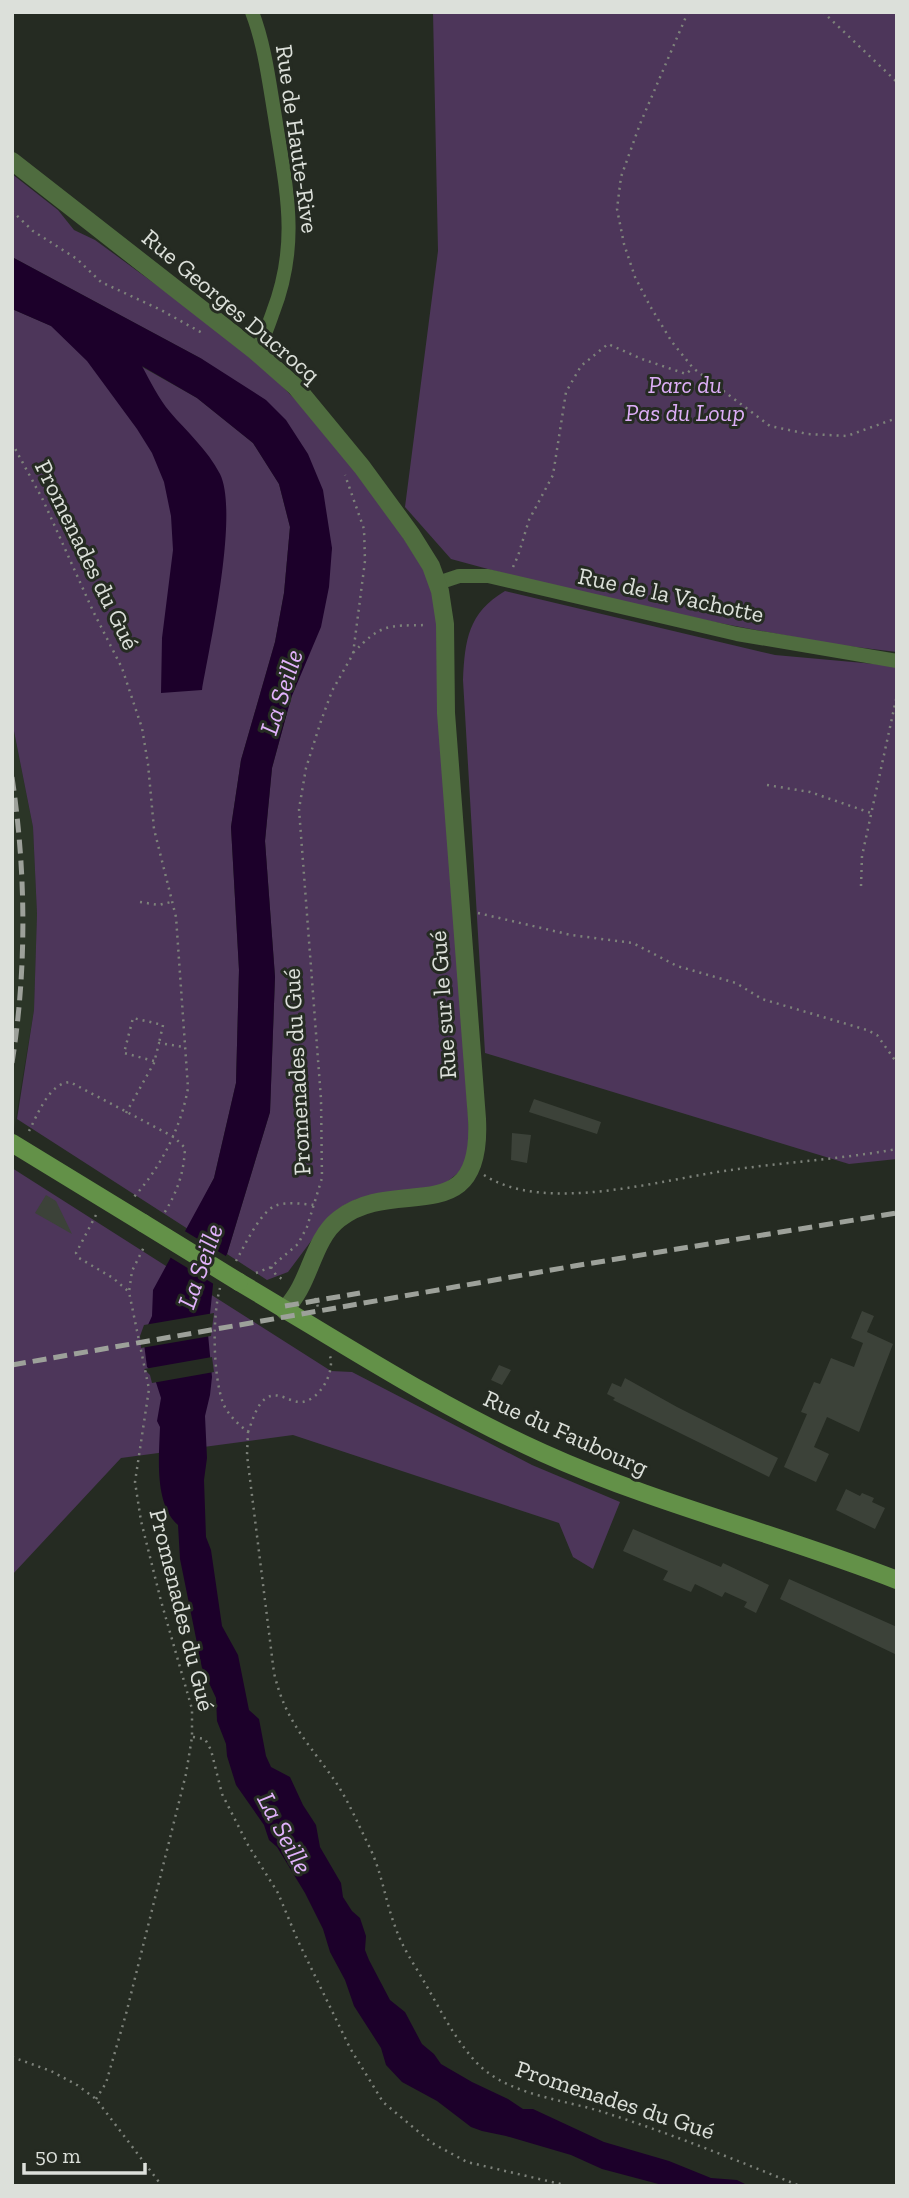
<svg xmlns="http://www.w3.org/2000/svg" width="909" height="2198" font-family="'Zilla Slab',serif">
	<rect width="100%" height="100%" fill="#252b22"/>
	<path fill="#2b3527" d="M12,721L33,827L37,914L34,1010L12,1141Z"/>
	<path fill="#4d365a" d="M433,12H897V652L831,644L714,622L561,589L451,559L405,507L438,251Z
		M12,174L58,210L74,230L95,240L218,330L273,377L334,439L390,517L427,575L438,612L470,1148L463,1169L443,1185L357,1199L341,1207L329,1217L288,1272L267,1280L227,1254L270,1112L275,977L265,841L272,768L332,548L202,359L12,257Z
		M12,309L130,360L197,398L253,443L279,484L290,527L284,593L275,642L241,760L231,827L239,970L236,1083L214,1178L188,1229L17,1119L34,1010L37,914L33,827L12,721Z
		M505,591L775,655L897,666V1159L849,1164L485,1053L463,680C465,640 468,613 505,591Z
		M12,1168L331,1371L352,1372L532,1465L620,1502L593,1569L573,1557L559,1523L293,1435L121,1458L12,1575Z"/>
	<path fill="#1c002a" d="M12,257L202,359L266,400L286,420L308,454L323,490L332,548L329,587L321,627L291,698L272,768L265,841L275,977L270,1112L227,1254L214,1275L208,1334L212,1377L210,1395L205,1416L207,1458L204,1480L206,1537L211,1550L222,1626L238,1655L249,1710L259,1719L266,1756L271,1767L290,1777L303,1805L316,1825L320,1847L341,1883L343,1897L352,1911L360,1918L366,1936L365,1950L369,1960L390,2000L405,2012L422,2044L434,2054L441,2064L472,2082L508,2099L523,2109H533L604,2142L669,2161L711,2178L737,2180L749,2186H666L602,2169L571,2155L506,2136L482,2131L471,2127L437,2101L402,2082L386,2065L381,2048L354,2006L345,1980L330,1952L323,1929L305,1893L277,1847L269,1840L264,1825L236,1785L227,1756L226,1744L217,1721L216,1698L202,1668L180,1559L178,1525C154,1504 159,1457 160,1427L157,1421L161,1398L153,1373L147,1367L143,1336L152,1316L153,1290L214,1178L236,1083L239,970L231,827L241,760L275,642L284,593L290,527L279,484L253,443L197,398L142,366C150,381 159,399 170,412C187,432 207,449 220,474C239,513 210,644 202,690L161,693L162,638L173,550L171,516L164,482L152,453L137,429L87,361L51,326L12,309Z"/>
	<path fill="#252b22" d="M183,1230L229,1258L217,1276V1286L168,1256Z
		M214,1313L211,1336L141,1348L140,1336L144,1325Z
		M212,1357L214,1372L152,1383L150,1375L144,1369Z"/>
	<path fill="#3c4239" d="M534,1099L601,1122L597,1134L529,1112Z
		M512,1133L531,1135L527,1163L511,1160Z
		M46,1195L56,1201L72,1234L35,1213Z
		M862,1311L874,1316L867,1332L893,1344L859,1432L827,1417L814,1447L829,1454L816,1482L784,1467L807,1414L801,1412L814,1382L820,1384L831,1358L854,1367L863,1343L851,1338Z
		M499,1365L511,1370L502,1385L491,1380Z
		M625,1378L677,1407L778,1458L769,1477L613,1400L615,1398L607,1394L612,1383L621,1387Z
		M846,1489L860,1496L862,1493L874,1498L872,1502L885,1508L875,1529L836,1510Z
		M633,1529L721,1567L723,1563L769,1585L756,1613L744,1607L747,1602L725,1592L722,1597L695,1584L691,1592L663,1580L668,1571L623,1551Z
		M789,1579L897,1627V1655L780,1599Z"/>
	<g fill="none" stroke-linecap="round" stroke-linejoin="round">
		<path stroke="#7d827a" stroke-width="2.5" stroke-dasharray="2 5" stroke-linecap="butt" d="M688,12L640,124L621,177L617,209L624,244L635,277L650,306L672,342L693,368L770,426L808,434L847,436L897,418
			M823,12L897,82
			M12,211L33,231L77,259L101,282L161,310L204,334
			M12,443L43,500L93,611L122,668L142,728L148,764L154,829L176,917L188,1088C181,1128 160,1169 132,1199
			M513,567L518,556L529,520L553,475L566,392L581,366L608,344L642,359L686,374L693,368
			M353,653C382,623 387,626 427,625
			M767,785L810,792L871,813
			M861,886L862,856L897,695
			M140,902L159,905L171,902
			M478,913L571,935L633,943L677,966L736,983L762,999L867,1030L877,1035L897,1063
			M154,1061L124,1053L133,1018L163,1025L159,1043
			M126,1113L154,1063L159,1043L184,1047
			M29,1131C38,1114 49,1083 70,1082L174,1137L185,1148C184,1173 177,1193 163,1215
			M484,1175C545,1215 663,1179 731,1170C786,1162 842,1159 897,1149
			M96,1215L76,1253L79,1258L113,1278L128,1291
			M236,1261C244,1247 260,1212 275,1206C286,1201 303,1204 315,1205
			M271,1267L276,1275L285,1281
			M256,1273L271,1267L298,1244L307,1227L322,1178L321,1099L299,809L306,768L321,721L332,691L353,654L365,561L364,529L345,475
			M220,1288C212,1317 213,1375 223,1403C228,1415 238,1424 248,1432L247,1455L274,1673C285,1719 304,1738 330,1774C346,1795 356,1820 368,1844C382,1871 385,1901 396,1929C403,1949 416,1967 426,1985C441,2011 455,2039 475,2061C507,2096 564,2099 606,2113C672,2134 736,2160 800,2186
			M315,1298L319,1310
			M248,1432C252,1422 256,1406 265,1399C278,1389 289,1403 302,1402C320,1400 335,1372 330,1356
			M193,1737L205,1739L211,1750L222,1794L248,1845L278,1893L298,1941L350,2048L383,2102L432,2143L467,2162L569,2186
			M12,2057L51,2071L77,2085L96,2099L162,2186
			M96,2099L106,2083L126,2014L186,1774L192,1737V1709L161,1601L141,1521L135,1482L149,1389L129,1292L132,1271L145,1245"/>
		<path stroke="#4f6c3f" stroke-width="14" d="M252,12C265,46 269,82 275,117C286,189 300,242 273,312C268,326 264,339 255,351
			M438,583L459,576H488L737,634L897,661"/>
		<path stroke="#4f6c3f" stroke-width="18" d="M12,161L255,351L296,387L362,467L411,534L431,566L440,591L445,624L446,713L477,1119C483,1234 396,1174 339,1219C318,1235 312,1266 300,1288C296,1296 290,1303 285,1311"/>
		<path stroke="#639148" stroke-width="18" d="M12,1143L143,1223
			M239,1282C339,1341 436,1405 543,1453C658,1505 780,1534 897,1580"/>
		<path stroke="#9da19a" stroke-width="5" stroke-dasharray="14 7" stroke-linecap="butt" d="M12,777C26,872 27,968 12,1063
			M285,1306L360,1293
			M12,1365L574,1266L897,1213"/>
		<path stroke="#639148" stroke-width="18" d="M143,1223L239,1282"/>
	</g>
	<g text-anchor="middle" stroke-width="6" stroke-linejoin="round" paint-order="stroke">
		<g font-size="24" fill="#dce0da" stroke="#252b22">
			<text transform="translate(297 139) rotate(82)" y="8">Rue de Haute-Rive</text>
			<text transform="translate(231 306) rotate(40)" y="8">Rue Georges Ducrocq</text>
			<text transform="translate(87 555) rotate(64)" y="8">Promenades du Gué</text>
			<text transform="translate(671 595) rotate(12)" y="8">Rue de la Vachotte</text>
			<text transform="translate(443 1005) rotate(-94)" y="8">Rue sur le Gué</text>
			<text transform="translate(297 1072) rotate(-93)" y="8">Promenades du Gué</text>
			<text transform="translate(566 1433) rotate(24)" y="8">Rue du Faubourg</text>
			<text transform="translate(182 1610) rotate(76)" y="8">Promenades du Gué</text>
			<text transform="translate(615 2100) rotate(18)" y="8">Promenades du Gué</text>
		</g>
		<g font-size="24" font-style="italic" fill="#ddaef7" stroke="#252b22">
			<text x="685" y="393">Parc du<tspan x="685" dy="28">Pas du Loup</tspan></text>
		</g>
		<g font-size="26" font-style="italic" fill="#e1b2fb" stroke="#252b22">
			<text transform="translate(281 692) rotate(-72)" y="9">La Seille</text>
			<text transform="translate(200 1266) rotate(-70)" y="9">La Seille</text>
			<text transform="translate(285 1833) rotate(62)" y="9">La Seille</text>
		</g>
	</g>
	<rect width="909" height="2198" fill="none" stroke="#dce0da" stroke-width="28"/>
	<path d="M24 2163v10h121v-10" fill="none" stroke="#dce0da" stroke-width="3.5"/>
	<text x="35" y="2163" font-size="21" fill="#dce0da" stroke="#252b22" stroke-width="5" paint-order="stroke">50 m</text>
</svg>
